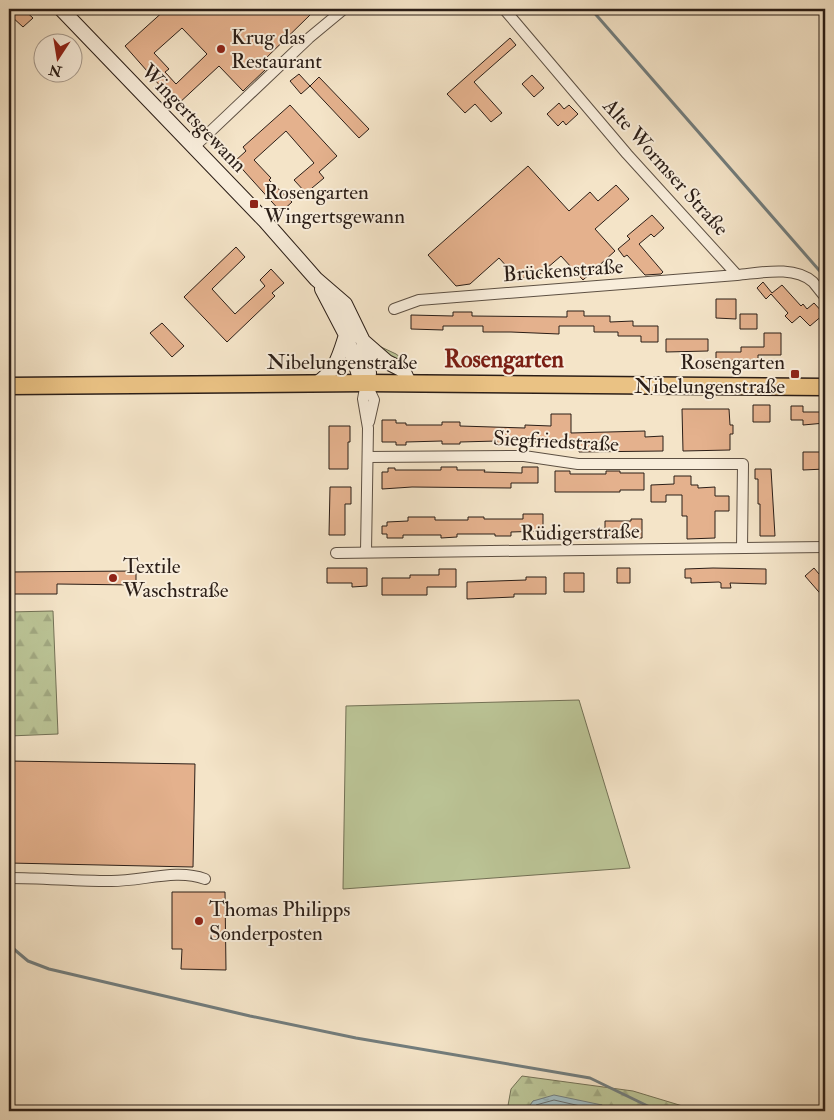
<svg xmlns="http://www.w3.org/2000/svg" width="834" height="1120" font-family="'IM FELL Double Pica',serif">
	<defs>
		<pattern id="forest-firs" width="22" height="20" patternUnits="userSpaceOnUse" patternTransform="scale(1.25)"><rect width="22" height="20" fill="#bbc496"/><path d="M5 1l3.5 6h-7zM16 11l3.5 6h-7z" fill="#a1a881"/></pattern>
		<pattern id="water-ripples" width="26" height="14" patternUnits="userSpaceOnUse" patternTransform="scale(1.25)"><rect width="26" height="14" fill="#a1bcc1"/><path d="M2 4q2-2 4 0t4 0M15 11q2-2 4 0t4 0" fill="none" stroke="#8ba1a5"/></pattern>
	</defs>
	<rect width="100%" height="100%" fill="#f4e4c8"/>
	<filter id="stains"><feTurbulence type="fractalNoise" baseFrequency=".004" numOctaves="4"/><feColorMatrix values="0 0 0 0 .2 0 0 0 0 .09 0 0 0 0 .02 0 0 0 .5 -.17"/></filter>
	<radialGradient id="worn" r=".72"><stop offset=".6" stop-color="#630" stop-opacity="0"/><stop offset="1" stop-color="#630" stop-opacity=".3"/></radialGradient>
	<path fill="#bbc496" stroke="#737156" d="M379,346L396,354L409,364L408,365L397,362Z
		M579,700L630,868L343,889L346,706Z"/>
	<path fill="url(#forest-firs)" stroke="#737156" d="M53,611L58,734L9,736V612Z
		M522,1076L633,1091L699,1111H609L602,1105L533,1101L526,1111H507L511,1089Z"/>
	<path fill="url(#water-ripples)" stroke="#727d7d" d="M554,1095L602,1105L609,1111H526L533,1101Z"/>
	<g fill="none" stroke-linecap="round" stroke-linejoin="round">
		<path stroke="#666d6c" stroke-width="1" d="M532,1111L536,1105L554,1100L602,1111"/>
		<path stroke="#727d7d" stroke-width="3" d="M591,9L825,277
			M9,945L28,961L49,969L250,1016L356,1038L590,1078L658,1111"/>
	</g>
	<path fill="#e4b18d" stroke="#2b1e17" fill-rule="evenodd" d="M18,9H23L33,18L23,27L11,16Z
		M166,9H304L310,15L261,63L266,69L243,91L219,66L177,105L125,46ZM182,28L207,54L176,84L165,72L169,69L154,53Z
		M510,38L516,45L474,82L502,113L491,122L475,104L465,113L447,94Z
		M299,74L310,86L301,94L290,81Z
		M532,75L544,88L534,97L522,84Z
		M319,77L369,129L359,138L310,86Z
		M559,103L564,109L569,105L578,114L566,125L563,121L558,126L547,114Z
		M290,105L337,156L319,172L324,178L306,193L294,180L314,163L286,131L254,160L271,178L269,180L292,202L281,212L235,161L246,151L243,147Z
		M528,166L569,211L590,192L598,201L616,185L629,199L595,229L615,251L583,280L561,256L532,281L527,275L520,281L499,258L470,284L456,286L428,255Z
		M652,215L664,228L654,237L651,234L639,244L663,272L661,274L645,275L627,255L624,257L618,249L630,239L627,236Z
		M236,247L245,257L212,289L235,314L265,286L260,280L271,269L284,283L272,293L275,296L227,342L184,297Z
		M763,282L772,293L782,285L801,306L803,304L807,309L814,303L824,314L810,326L800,316L792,323L785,316L788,313L771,294L766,299L757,288Z
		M716,299H736V319L716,318Z
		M567,311H584V316H610V322L633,321V326H658V342H641V336H618V332H594V326H559V334L511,332H483V326H443V330L411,329V315L453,316V312H472V316L567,317Z
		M740,314H757V329H740Z
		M162,323L184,346L172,357L150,333Z
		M764,333H781V355H758V360H732V365H716V352H741V347H764Z
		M666,339H708V351L666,352Z
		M753,405H770V422H753Z
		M791,406H803V412H825V423L803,425V420H791Z
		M682,409H729L730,425H733V434H730V450L683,451Z
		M551,414H571V433L645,431V437L663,436V451L579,452V442H515V445H497V441L460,442V444H442V441L406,442V445H396V442H382V420H396V423H406V425H442V422H460V426L525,428V425L551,426Z
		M329,426H350V442H348V469H329Z
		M803,452H825V469L803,470Z
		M441,467H457V470H485L484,472L522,473V467H538V483H511V488L412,487L382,489V472H388V468H395V470H441Z
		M755,469H771L775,536H760V504H758V479H755Z
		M555,471H570V474H606V471H620V473H644V490H620V492H555Z
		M674,476H691V485H698V488L715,487V496H729V511H715V538L687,539V516H682V495H666V502H651V485L674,484Z
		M330,487H351V504H345V535H329Z
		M523,514H543V531L511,532V536H495V534H457V537L441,538V535H403V538H387V534H382V526H387V522L408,521V517H435V520H468V517H484V519H523Z
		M631,519H642V538H631V536H605V521H631Z
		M327,568H367V586L352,587V583H327Z
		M617,568H630V583H617Z
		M713,568L766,569V584L730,583L731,588H721V583L719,582L691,583V578H685V569Z
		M814,568L819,574L825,568V599L805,576Z
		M439,569H456V587H427V595H382V578H410V575H439Z
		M136,571V585L57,584V594H9V572Z
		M564,573H584V592H564Z
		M526,577H546V594H514V597L467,599V582L526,580Z
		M9,761L195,764L193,867L9,863Z
		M172,892H225L226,970L181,969L182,949H172Z"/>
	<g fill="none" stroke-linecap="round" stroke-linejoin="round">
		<g stroke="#5d5043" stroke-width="12">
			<path id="minor" d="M504,9L627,154L737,275C760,273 794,265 813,282C817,287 821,292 825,297
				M194,147L309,38L344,9
				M394,309L419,300L737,275
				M366,383L374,400L369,422
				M368,457L524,456L578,464H743L742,548
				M366,552L368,428L363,399L366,383
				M336,553L825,547
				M9,878C42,878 76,881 109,881C140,882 176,868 205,879"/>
		</g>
		<g stroke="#2b1e17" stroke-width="16">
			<path id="secondary" d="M61,9L265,221L316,279L345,304L363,341L368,366L369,373L366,383
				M322,289L346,335L359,375L366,383
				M363,341L387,362L403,370L409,383
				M316,384C336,371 339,357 346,335"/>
		</g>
		<g stroke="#2b1e17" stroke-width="19">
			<path id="primary" d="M9,386L366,383L825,387"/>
		</g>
		<use href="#minor" stroke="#f8eddb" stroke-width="10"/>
		<use href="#secondary" stroke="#f8eddb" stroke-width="14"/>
		<use href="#primary" stroke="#eac284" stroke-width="16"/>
	</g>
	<g fill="#8f2418" stroke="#f8eddb" stroke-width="2">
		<circle cx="221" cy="49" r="5"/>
		<rect x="249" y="199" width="10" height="10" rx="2.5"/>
		<rect x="790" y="369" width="10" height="10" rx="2.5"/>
		<circle cx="113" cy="578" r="5"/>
		<circle cx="199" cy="921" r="5"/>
	</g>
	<g text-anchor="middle" stroke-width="4" stroke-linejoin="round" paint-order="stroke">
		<g font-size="21" fill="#2b1e17" stroke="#f8eddb" text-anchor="start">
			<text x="231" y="44">Krug das<tspan x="231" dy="24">Restaurant</tspan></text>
			<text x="264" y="199">Rosengarten<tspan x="264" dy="24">Wingertsgewann</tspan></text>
			<text x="785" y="369" text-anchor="end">Rosengarten<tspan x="785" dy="24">Nibelungenstraße</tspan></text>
			<text x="123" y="573">Textile<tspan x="123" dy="24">Waschstraße</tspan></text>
			<text x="209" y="916">Thomas Philipps<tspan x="209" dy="24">Sonderposten</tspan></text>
		</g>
		<g font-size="21" fill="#2b1e17" stroke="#f8eddb">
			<text transform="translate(194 118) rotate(46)" y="7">Wingertsgewann</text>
			<text transform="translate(666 167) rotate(48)" y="7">Alte Wormser Straße</text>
			<text transform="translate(563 270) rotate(-4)" y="7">Brückenstraße</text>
			<text x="342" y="369">Nibelungenstraße</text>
			<text transform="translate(556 441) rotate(3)" y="7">Siegfriedstraße</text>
			<text transform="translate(580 532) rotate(-1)" y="7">Rüdigerstraße</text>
		</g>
		<g font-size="24" font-weight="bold" fill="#7a1f14" stroke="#f8eddb">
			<text x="504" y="367">Rosengarten</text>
		</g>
	</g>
	<rect width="834" height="1120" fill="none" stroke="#f4e4c8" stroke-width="30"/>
	<rect x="10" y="10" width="814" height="1100" fill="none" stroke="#2b1e17" stroke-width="2.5"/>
	<rect x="15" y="15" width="804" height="1090" fill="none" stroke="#2b1e17"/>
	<g transform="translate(58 58) rotate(192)"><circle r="24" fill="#f8eddb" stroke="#a69a8d"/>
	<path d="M0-4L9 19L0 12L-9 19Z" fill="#8f2418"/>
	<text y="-8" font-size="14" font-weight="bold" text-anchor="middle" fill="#2b1e17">N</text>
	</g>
	<rect width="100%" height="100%" filter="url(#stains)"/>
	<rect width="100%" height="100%" fill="url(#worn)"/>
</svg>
